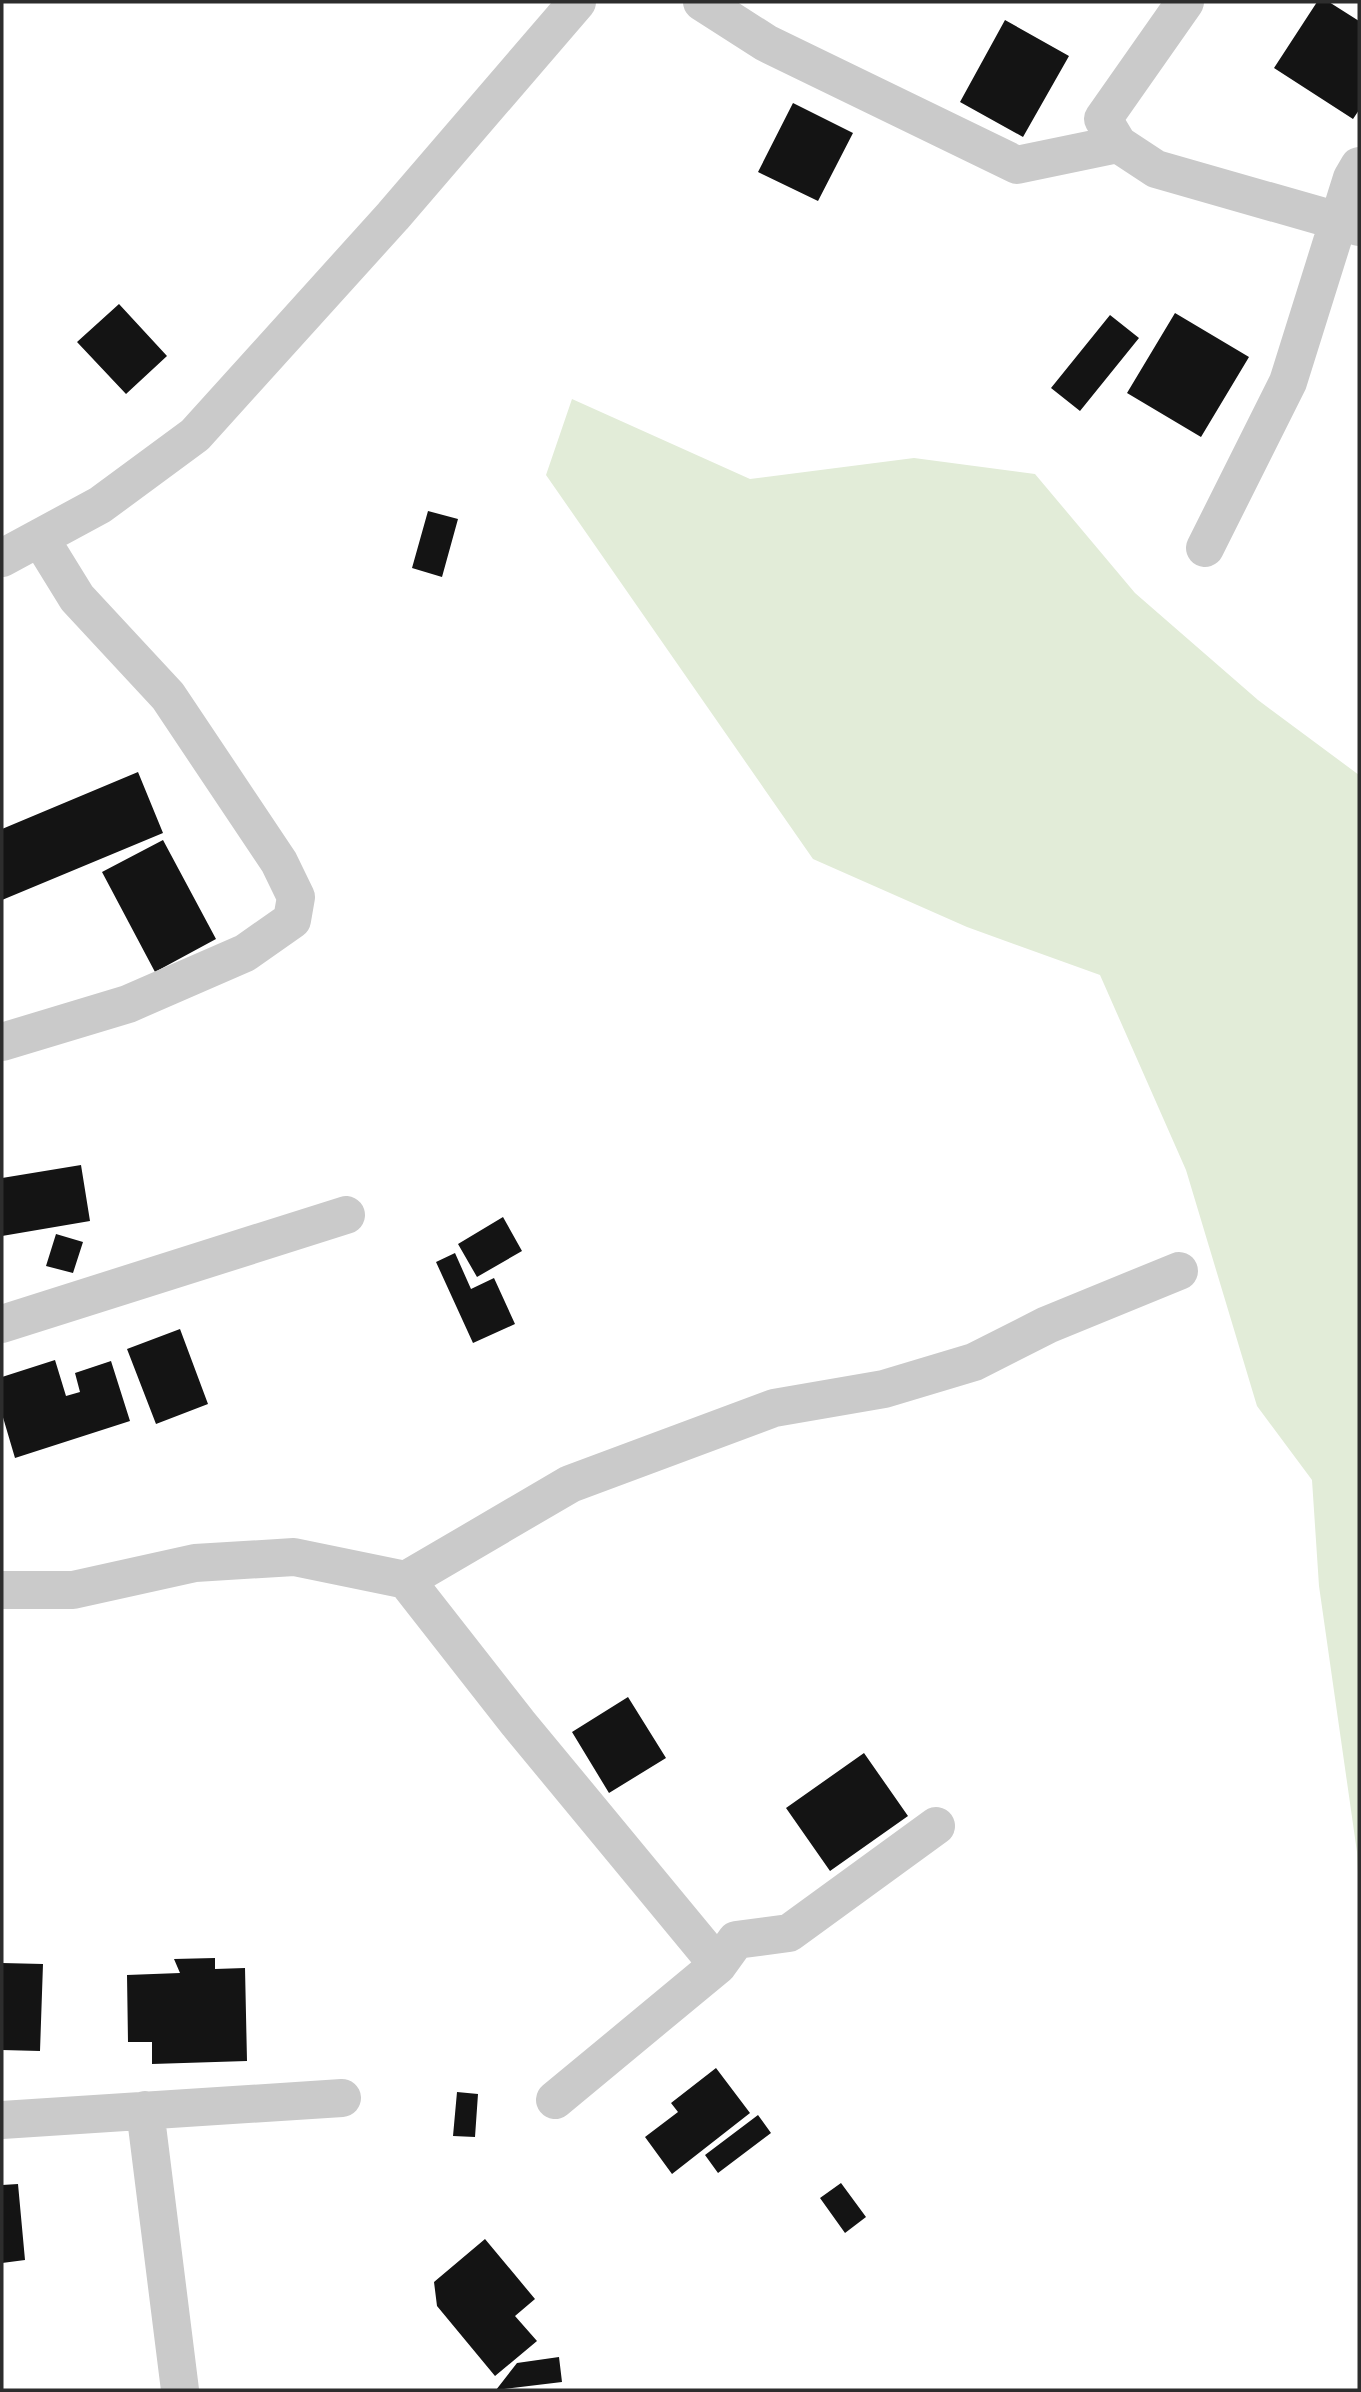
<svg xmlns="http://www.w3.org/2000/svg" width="1361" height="2392" font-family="'DejaVu Sans',sans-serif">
	<rect width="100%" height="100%" fill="#fff"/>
	<path fill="#e2ecd8" d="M572,399L750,479L914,458L1035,474L1135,593L1258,700L1359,775V1893L1357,1852L1319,1586L1312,1480L1257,1406L1186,1170L1100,975L967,927L813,859L546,475Z"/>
	<path fill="#141414" d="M1317,2H1329L1359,21V110L1353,119L1274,68Z
		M1005,20L1069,56L1023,137L960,102Z
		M793,103L853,133L818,201L758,172Z
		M119,304L167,356L126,394L77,342Z
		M1175,313L1249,357L1201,437L1127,393Z
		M1110,315L1139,338L1080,411L1051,388Z
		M428,511L458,519L442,577L412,568Z
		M138,772L163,833L2,900V829Z
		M163,840L216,939L155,972L102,872Z
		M81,1165L90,1221L2,1236V1178Z
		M503,1217L522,1251L477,1277L458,1244Z
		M56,1234L83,1242L73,1273L46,1266Z
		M455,1253L471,1289L494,1278L515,1324L473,1343L436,1262Z
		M180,1329L208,1404L156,1424L127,1349Z
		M55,1360L66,1396L80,1392L75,1373L111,1361L130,1421L15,1458L2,1414V1377Z
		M628,1697L666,1758L609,1793L572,1732Z
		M864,1753L908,1816L830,1871L786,1808Z
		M215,1958V1969L245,1968L247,2061L152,2064V2042H128L127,1975L180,1973L174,1959Z
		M2,1963L43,1964L40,2051L2,2050Z
		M716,2068L750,2113L672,2174L645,2137L678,2112L671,2103Z
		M457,2092L478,2094L475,2137L453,2136Z
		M758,2115L771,2133L718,2173L705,2155Z
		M841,2183L866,2217L845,2233L820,2198Z
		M18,2184L25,2260L2,2263V2185Z
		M485,2239L535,2299L515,2316L537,2341L495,2376L437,2306L434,2282Z
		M559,2357L562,2382L496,2390L517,2363Z"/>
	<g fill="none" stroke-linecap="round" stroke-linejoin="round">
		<path stroke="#cacaca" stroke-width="38" d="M702,2L766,43L1017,165L1118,144
			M1185,2L1103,119L1118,144L1156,169L1359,227
			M1205,548L1288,382L1352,178L1359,166
			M2,558L100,505L195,435L393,216L577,2
			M2,1042L128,1004L245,953L292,920L296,897L279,862L168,696L77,598L40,538
			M2,1324L346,1215
			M406,1580L570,1484L774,1408L884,1389L974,1362L1047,1325L1179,1271
			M2,1590H73L195,1563L294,1557L406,1580L518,1723L718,1965
			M555,2100L718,1965L736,1940L789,1933L936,1826
			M145,2110L180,2390
			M2,2120L342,2098"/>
	</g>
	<rect width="1361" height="2392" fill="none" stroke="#2d2d2d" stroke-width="7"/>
</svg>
